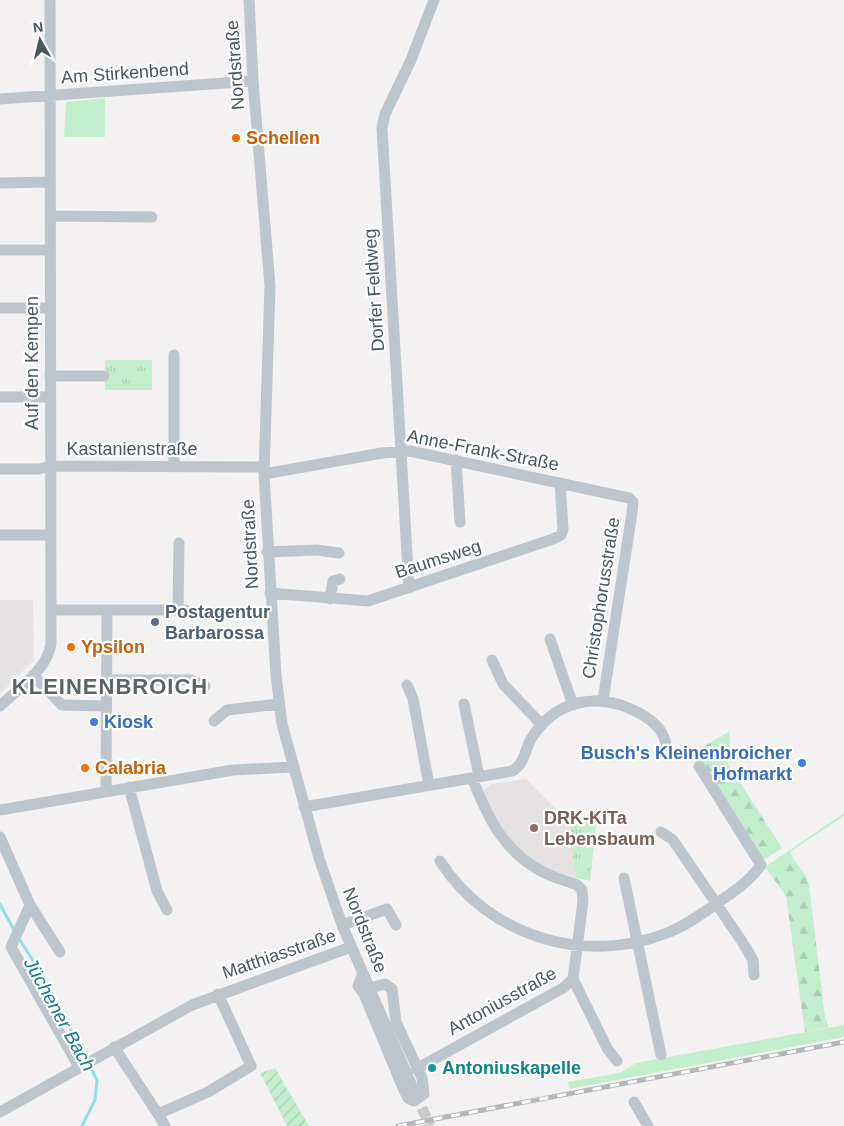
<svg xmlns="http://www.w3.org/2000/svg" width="844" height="1126" font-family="Helvetica,sans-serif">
	<defs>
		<pattern id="forest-firs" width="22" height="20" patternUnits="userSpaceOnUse" patternTransform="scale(1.25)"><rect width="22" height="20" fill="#c2eece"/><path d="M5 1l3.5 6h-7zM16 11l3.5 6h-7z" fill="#a8ceb3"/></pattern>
		<pattern id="park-tufts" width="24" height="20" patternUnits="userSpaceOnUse" patternTransform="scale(1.25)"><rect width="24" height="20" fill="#c2eece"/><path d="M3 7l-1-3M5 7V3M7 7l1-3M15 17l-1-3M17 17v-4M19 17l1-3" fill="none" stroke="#a8ceb3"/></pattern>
		<pattern id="garden-furrows" width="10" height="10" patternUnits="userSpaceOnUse" patternTransform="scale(1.25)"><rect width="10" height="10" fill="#c2eece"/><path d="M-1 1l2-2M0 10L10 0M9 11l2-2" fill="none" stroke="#a8ceb3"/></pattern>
	</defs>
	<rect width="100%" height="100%" fill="#f3f1f1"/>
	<path fill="#e4e2e2" d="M0,600H33L34,660L0,694Z
		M526,779L568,821L576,878L542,867L528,858L503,834L483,793L485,789L492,784Z"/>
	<path fill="#c2eece" d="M105,98V137H64L66,102Z
		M844,813V816L790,852L794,860L765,867Z
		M844,1025V1037L569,1089L568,1082L619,1073L636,1063Z"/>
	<path fill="url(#forest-firs)" d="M730,731V744L725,759L782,848L762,861L696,751Z
		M794,860L806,876L809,886L825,1017L829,1027L805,1032L786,896L765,867Z"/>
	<path fill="url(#park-tufts)" d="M105,360H152V390H105Z
		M573,818L596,825L590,881L576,878L568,821Z"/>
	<path fill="url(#garden-furrows)" d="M275,1068L309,1126H287L260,1073Z"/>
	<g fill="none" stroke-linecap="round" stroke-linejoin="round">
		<path stroke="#91dfe8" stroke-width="3" d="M0,904L15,932
			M18,937L42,975L97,1080L95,1100L82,1126"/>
		<path stroke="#c8cacc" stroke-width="11" stroke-dasharray="11 5.5" stroke-linecap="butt" d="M415,1093L430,1126"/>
		<path stroke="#bdc6cd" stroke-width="11" d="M249,0L253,81L270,286L264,474L276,675L282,724L319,858L342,925L415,1093
			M0,99L253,81
			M0,183L50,182
			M50,216L152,217
			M0,250H50
			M0,308H50
			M50,376H104
			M0,397H50
			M456,460L460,522
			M174,466V355
			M0,469H39L50,466L264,467
			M264,474L382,453L410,451L629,498L633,502L632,513L603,700
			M0,535H50
			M267,552L316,550L339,553
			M409,588L382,128L385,114L411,60L434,0
			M270,593L368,601L553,539L561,535L563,529L560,483
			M330,599L333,581L340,579
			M51,610H186
			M178,610L179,543
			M550,639L573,705
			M492,660L503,684L542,725
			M33,675L62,705L105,706
			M106,680H191L205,686
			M407,685L413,699L429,785
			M464,704L479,776
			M0,706C18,689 47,670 51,644L50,0
			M214,721L227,710L279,704
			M129,787L157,891L167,910
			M106,791L107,610
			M304,807L512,771C524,765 525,750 531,739C556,698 601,691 641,714C653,721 665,732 666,746
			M0,810L233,770L293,767
			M661,832L673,840L743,943L753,960L754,975
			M0,837L30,905L60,952
			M440,861C488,936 584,966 667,933C685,926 700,915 716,904C733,892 749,882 761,865L699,766
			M624,878L661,1055
			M342,925L387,909L396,925
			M11,947L79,1067
			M11,947L30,905
			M363,973L358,986L364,994L403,1088L408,1098L414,1101L424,1094L422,1078L396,1022L392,989L385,984L370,988
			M573,979L607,1048L617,1061
			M114,1047L158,1114L208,1092L251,1066L218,994
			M416,1069L563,988L573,979L583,901L582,890L577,885C567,881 555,878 545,873C504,853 488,818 472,778
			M634,1102L648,1126
			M0,1112L192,1005L351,947
			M158,1114L165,1126"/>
		<g stroke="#b3b7bb" stroke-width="5">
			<path id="rail" d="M398,1126L844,1042"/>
		</g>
		<use href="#rail" stroke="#fff" stroke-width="3" stroke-dasharray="9" stroke-linecap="butt"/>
	</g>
	<g fill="#e8710a" stroke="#fff" stroke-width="2">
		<circle cx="236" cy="138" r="5"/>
		<circle cx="71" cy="647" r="5"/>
		<circle cx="85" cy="768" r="5"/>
	</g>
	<circle fill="#5c6f8a" stroke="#fff" stroke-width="2" cx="155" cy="622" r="5"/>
	<g fill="#3f7fe0" stroke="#fff" stroke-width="2">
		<circle cx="94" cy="722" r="5"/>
		<circle cx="802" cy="763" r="5"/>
	</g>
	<circle fill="#8d6e63" stroke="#fff" stroke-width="2" cx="534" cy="828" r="5"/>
	<circle fill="#0f9aa8" stroke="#fff" stroke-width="2" cx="432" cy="1068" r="5"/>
	<g text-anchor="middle" stroke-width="4.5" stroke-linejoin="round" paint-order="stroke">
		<g font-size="18" fill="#49565d" stroke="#fff">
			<text transform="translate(235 65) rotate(-94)" y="6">Nordstraße</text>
			<text transform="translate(125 73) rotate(-4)" y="6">Am Stirkenbend</text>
			<text transform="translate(374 290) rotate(-94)" y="6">Dorfer Feldweg</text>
			<text transform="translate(32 363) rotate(-90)" y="6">Auf den Kempen</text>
			<text x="132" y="455">Kastanienstraße</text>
			<text transform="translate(483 450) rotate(11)" y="6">Anne-Frank-Straße</text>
			<text transform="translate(250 544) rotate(-93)" y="6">Nordstraße</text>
			<text transform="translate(438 559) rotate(-18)" y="6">Baumsweg</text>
			<text transform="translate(601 598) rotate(-81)" y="6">Christophorusstraße</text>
			<text transform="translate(365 930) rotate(68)" y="6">Nordstraße</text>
			<text transform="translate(279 954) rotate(-19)" y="6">Matthiasstraße</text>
			<text transform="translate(502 1001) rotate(-29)" y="6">Antoniusstraße</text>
		</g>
		<g font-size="18" font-weight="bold" fill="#c56008" stroke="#fff" text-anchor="start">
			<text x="246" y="144">Schellen</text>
			<text x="81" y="653">Ypsilon</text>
			<text x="95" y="774">Calabria</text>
		</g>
		<g font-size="18" font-weight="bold" fill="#4e5e75" stroke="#fff" text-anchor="start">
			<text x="165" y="618">Postagentur<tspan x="165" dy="21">Barbarossa</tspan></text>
		</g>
		<g font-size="18" font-weight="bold" fill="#366cbe" stroke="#fff" text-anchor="start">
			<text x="104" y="728">Kiosk</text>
			<text x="792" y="759" text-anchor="end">Busch's Kleinenbroicher<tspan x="792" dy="21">Hofmarkt</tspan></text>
		</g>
		<g font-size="18" font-weight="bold" fill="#785e54" stroke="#fff" text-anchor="start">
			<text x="544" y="824">DRK-KiTa<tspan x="544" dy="21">Lebensbaum</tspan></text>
		</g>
		<g font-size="18" font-weight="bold" fill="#0d838f" stroke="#fff" text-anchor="start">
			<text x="442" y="1074">Antoniuskapelle</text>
		</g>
		<g font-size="19" font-style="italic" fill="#137c88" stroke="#fff">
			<text transform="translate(60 1014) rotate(61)" y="7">Jüchener Bach</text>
		</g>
		<g font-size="22" font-weight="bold" letter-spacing="1" fill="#5d6265" stroke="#fff">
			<text x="110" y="694">KLEINENBROICH</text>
		</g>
	</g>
	<g transform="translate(40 40) rotate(352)" stroke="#ffffff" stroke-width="4" paint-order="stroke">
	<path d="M0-4L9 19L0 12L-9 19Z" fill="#49565d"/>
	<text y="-8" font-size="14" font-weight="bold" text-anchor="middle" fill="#49565d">N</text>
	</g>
</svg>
